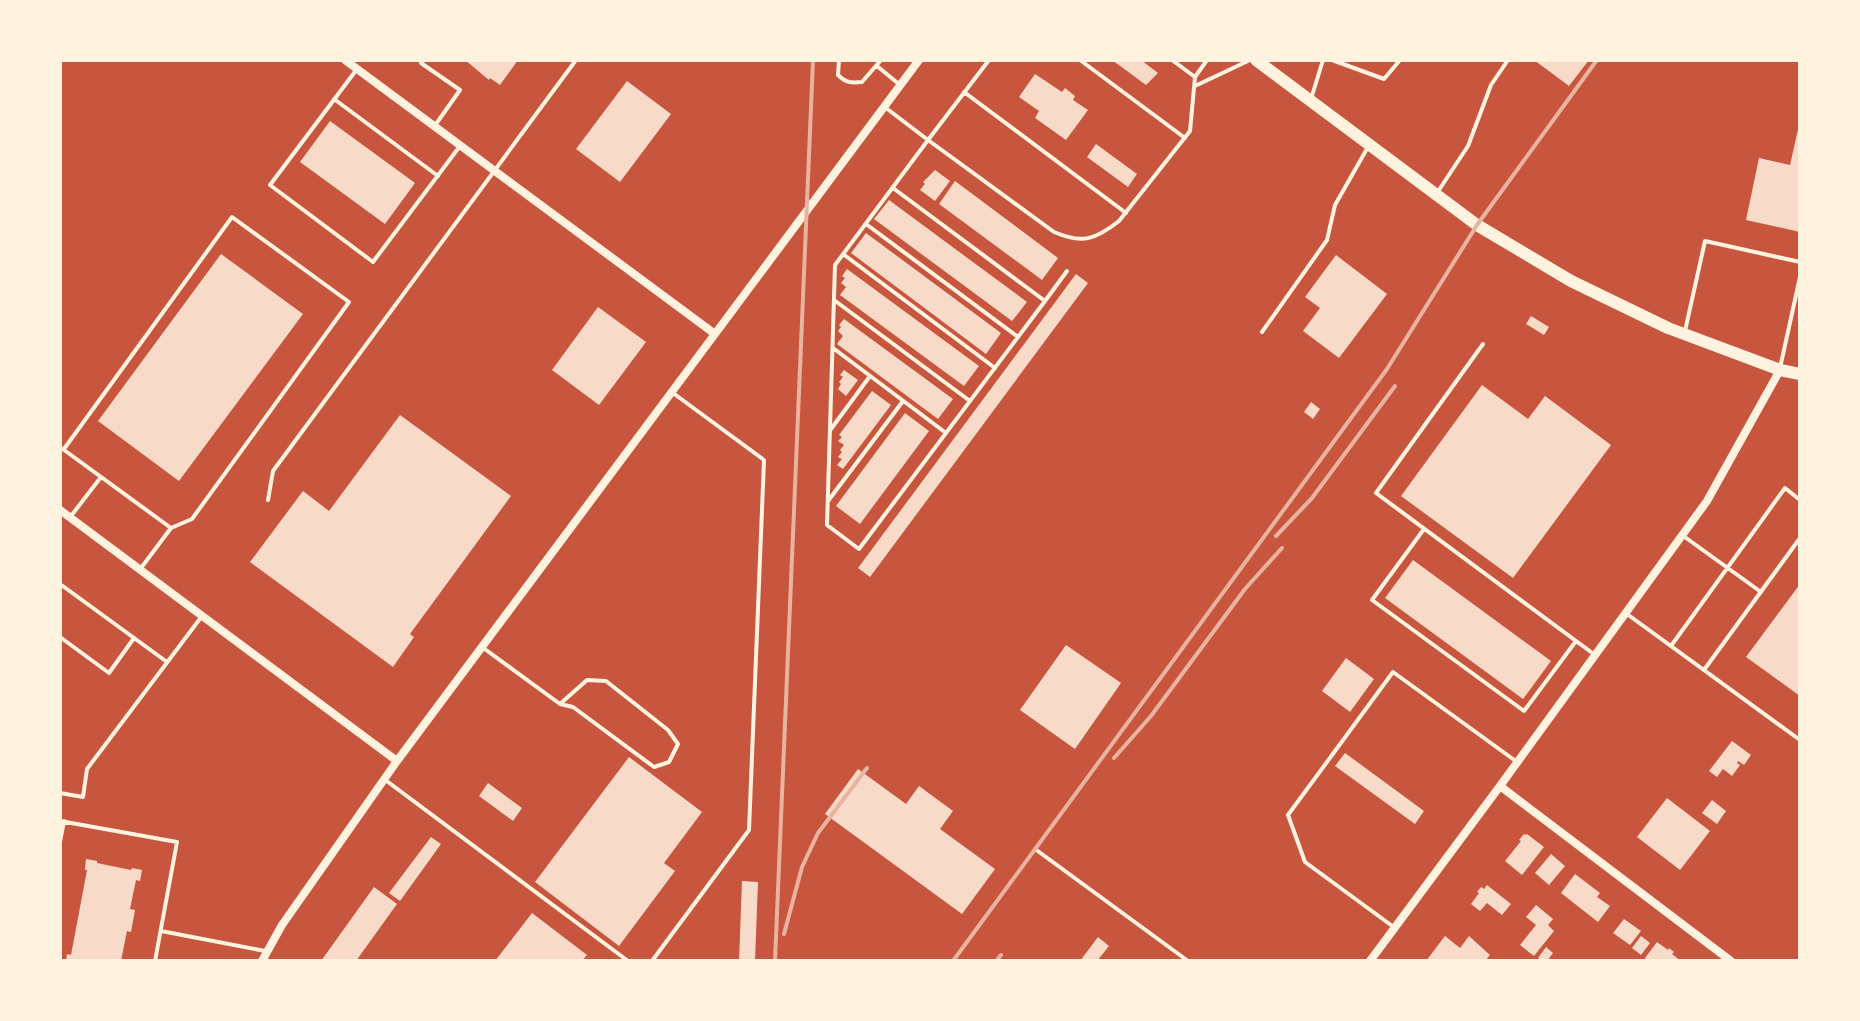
<svg xmlns="http://www.w3.org/2000/svg" width="1860" height="1021" font-family="Arial,sans-serif">
	<rect width="100%" height="100%" fill="#c8553d"/>
	<path fill="#f7dbc8" d="M465,60H518L500,85L490,78L489,80Z
		M1112,60H1141L1158,73L1146,85Z
		M1534,60H1589L1569,86Z
		M1035,74L1062,92L1065,88L1075,96L1073,100L1088,110L1066,140L1035,118L1039,111L1019,97Z
		M627,81L671,114L620,182L576,149Z
		M330,121L415,183L385,224L300,162Z
		M1799,125L1800,232L1746,220L1759,158L1790,165Z
		M1096,144L1137,174L1128,187L1087,157Z
		M935,170L950,181L935,201L920,190L925,184L923,182Z
		M955,181L1058,258L1042,280L939,204Z
		M889,200L1027,302L1012,321L874,219Z
		M866,233L1001,333L986,354L851,253Z
		M221,254L303,314L179,481L98,421Z
		M1336,255L1387,294L1339,358L1303,331L1320,308L1305,297Z
		M847,269L979,366L964,386L840,295L846,287L841,283L845,278L842,276Z
		M1076,274L1088,283L870,577L858,568Z
		M598,307L646,342L599,405L552,370Z
		M1531,316L1549,327L1544,335L1526,324Z
		M844,319L953,399L938,419L837,344L843,336L838,331L841,327L839,325Z
		M844,370L858,380L846,396L838,389L841,384L839,382L843,377L840,375Z
		M1482,385L1528,419L1545,396L1611,445L1513,578L1401,496Z
		M872,391L891,405L843,469L837,465L842,459L838,457L842,452L840,450L844,445L838,441L842,437L839,435Z
		M1311,402L1320,409L1313,419L1304,412Z
		M905,413L929,431L860,524L836,506Z
		M400,415L511,496L410,634L414,637L393,667L250,562L303,491L329,511Z
		M1413,560L1551,661L1523,699L1385,598Z
		M1800,584V696L1746,657Z
		M1066,645L1121,683L1075,749L1020,710Z
		M1346,658L1374,679L1350,712L1322,691Z
		M1732,741L1751,755L1744,765L1738,761L1737,763L1740,765L1732,776L1723,769L1717,777L1709,771Z
		M1345,753L1424,811L1415,824L1335,766Z
		M629,757L702,812L664,863L675,871L619,946L535,882Z
		M858,769L906,804L919,786L953,811L940,829L995,869L962,914L825,814Z
		M488,783L522,808L513,821L479,796Z
		M1667,798L1710,831L1680,870L1637,837Z
		M1712,800L1726,811L1717,824L1702,813Z
		M1524,834L1526,835L1527,834L1544,847L1522,875L1505,861L1521,841L1519,840Z
		M431,837L441,844L400,901L389,893Z
		M1551,854L1565,866L1549,885L1535,873Z
		M86,859L97,861V863L131,870L132,868L142,870L140,881L136,880L130,909L135,910L131,932L127,931L121,961H66L67,954L71,955L87,870H85Z
		M1575,874L1600,893L1597,897L1610,906L1598,922L1561,893Z
		M742,881L758,882L755,961H739Z
		M1487,885L1511,904L1502,915L1487,903L1480,911L1471,904L1479,893L1477,892L1481,887L1484,889Z
		M374,887L397,904L356,961H321Z
		M1536,905L1553,919L1548,925L1554,931L1534,956L1520,945L1536,925L1526,917Z
		M532,913L587,955L582,961H495Z
		M1624,919L1641,931L1630,945L1613,933Z
		M1445,936L1460,948L1469,936L1490,955L1485,961H1444L1441,959L1440,961H1426Z
		M1641,936L1650,943L1641,955L1632,948Z
		M1098,937L1109,946L1097,961H1080Z
		M1657,942L1668,950L1669,948L1674,952L1672,954L1681,961H1648L1645,958Z
		M1546,947L1553,953L1547,961H1542L1538,958Z"/>
	<g fill="none" stroke-linecap="round" stroke-linejoin="round">
		<path stroke="#fff3e0" stroke-width="4" d="M423,60L421,63L460,90L436,124
			M839,60L838,75C846,83 851,83 862,82L881,60
			M989,60L928,140L1054,232C1082,244 1095,240 1119,221L1190,131L1195,77L1172,60
			M1080,60L1185,138
			M1332,60L1384,79L1400,60
			M877,66L900,85
			M357,69L270,185L373,262L460,146
			M1195,77L1207,60
			M1195,86L1250,60
			M964,92L1126,213
			M334,99L438,176
			M1311,99L1323,60
			M886,108L928,140L835,265L827,525L859,549L1045,301L893,188
			M1437,193L1468,146L1491,85L1508,60
			M866,224L1018,337
			M843,254L995,368
			M834,300L970,401
			M1045,301L1067,271
			M1685,331L1705,241L1800,262
			M1262,332L1327,240L1335,205L1368,147
			M1483,344L1376,493L1595,655
			M833,348L946,433
			M1780,368L1800,277
			M831,429L870,376
			M60,447L171,528L141,568
			M64,449L232,217L349,302L192,519L171,528
			M268,500L273,471L576,60
			M828,501L903,401
			M71,516L101,477
			M1424,529L1372,600L1524,711L1576,641
			M1682,535L1761,592
			M60,584L167,662
			M1627,614L1800,740
			M60,637L109,673L134,638
			M1671,646L1785,488L1800,500
			M482,647L560,704L573,707L654,767L669,762L678,744L668,730L606,681L587,680L560,704
			M1704,670L1800,538
			M384,779L628,961
			M60,793L83,797L87,769L202,616
			M60,821L177,842L155,961
			M60,842L64,821
			M1035,849L1188,961
			M1395,928L1305,862L1288,815L1393,672L1517,762
			M161,931L265,951
			M652,961L749,830L764,460L673,393"/>
		<path stroke="#fff3e0" stroke-width="8" d="M345,60L715,334
			M60,510L397,761
			M1500,786L1731,961
			M262,961L282,925L397,761L919,60
			M1370,961L1500,786L1707,501L1780,370"/>
		<path stroke="#fff3e0" stroke-width="12" d="M1256,60L1477,225L1571,281L1668,328L1780,370L1800,374"/>
		<path stroke="#e9b49f" stroke-width="4" d="M1276,536L1312,498L1395,386
			M1114,758L1151,716L1245,589L1282,548
			M784,934L802,867L818,833L867,768
			M775,961L813,60
			M953,961L1387,369L1477,225L1597,60
			M996,961L1001,955"/>
	</g>
	<rect width="1860" height="1021" fill="none" stroke="#fff3e0" stroke-width="124"/>
</svg>
